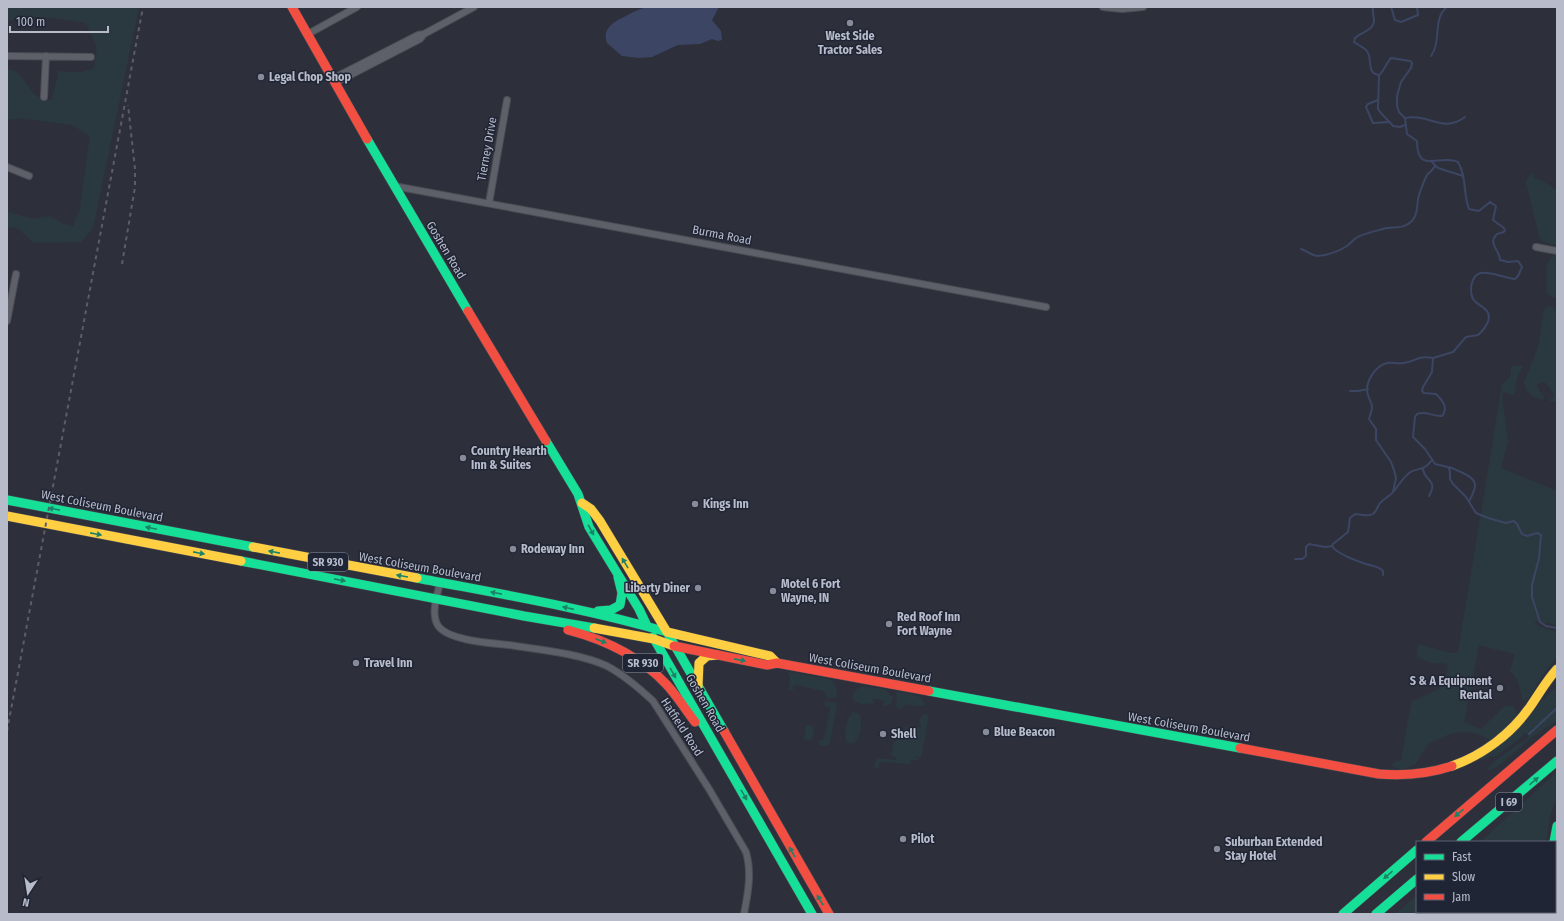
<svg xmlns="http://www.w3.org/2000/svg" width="1564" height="921" font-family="'Fira Sans Condensed',sans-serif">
	<rect width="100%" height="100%" fill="#2d303a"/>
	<path fill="#2a3940" d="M7,7H139L93,228L81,242L34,243L17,228L7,227V212L33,219L51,216L63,224L73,226L80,209L90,136L72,125L20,118L7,120V69C24,70 26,89 37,96C42,99 47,100 52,100L59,71C71,72 83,74 94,68L97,47L86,23C62,19 30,13 7,21Z
		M1533,173L1534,177L1541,181H1543L1557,191V245C1549,244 1542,243 1539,236L1526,182L1529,175Z
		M1557,255V297C1553,298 1550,297 1547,293C1547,281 1542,258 1557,255Z
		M1549,306L1553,307L1557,313V402L1549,401L1554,395L1546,383L1541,382L1537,385C1538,391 1544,394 1544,400C1533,397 1527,395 1524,383L1538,347L1544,309Z
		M1512,366H1523L1517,378L1514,395L1503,392L1502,399L1508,440L1501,468L1557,491V626L1546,622L1544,624L1541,621L1534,622C1539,629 1549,629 1557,632V657L1544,673L1529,698L1524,701L1522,699C1520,688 1519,679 1510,671L1515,654L1479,645L1464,722L1481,729L1505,706L1514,707L1517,712C1515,723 1500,734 1491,740L1478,734L1470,732H1459L1447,735L1428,744L1415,765L1403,769L1395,768L1392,765L1395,761H1401L1407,726H1408L1407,725L1411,705L1413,701L1439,689L1448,670L1447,664L1442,663H1431L1417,657L1418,644L1450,653L1458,652L1502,385L1511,376V368Z
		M788,672L830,679C835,683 837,689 837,696L833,698L827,697L824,691L796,685L792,687L794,690H789L790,679Z
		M862,686L884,689L893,697L892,702L888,705L882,706L884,702L883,700L874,699L872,700L874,701L873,704L868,703L866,705L855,702L853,698L854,691Z
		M1554,689L1557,690V720L1531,738L1497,767L1489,770H1486L1496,760L1529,737L1528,734L1524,733L1520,738L1496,756L1494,757L1490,756L1482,760L1480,758L1529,718L1542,700Z
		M897,692C907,693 923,694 925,705L917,706L905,704L901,709H898L896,706L897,697L896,693Z
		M825,701L836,703L837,705L830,742C828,746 824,746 820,745L818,742L824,739L830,710L829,706L825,707Z
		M853,712L859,714C864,721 860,751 846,741C844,734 847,716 853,712Z
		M927,713L928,721L921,758L915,756L919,760H911V764H910L882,762L879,763V768L873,767L877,758L896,760V757L891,756L893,743L905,734L904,730L905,727L909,726L921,728L919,719L923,715Z
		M806,725L813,726L814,728L812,740L804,739Z
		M1557,772V798L1551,812L1546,842H1480Z
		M1557,860V914H1546L1547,912H1555V870Z
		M1417,895V912H1467V914H1395Z"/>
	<path fill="#3c4664" d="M648,7H719L712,20L721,31L722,40L718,41L712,39L700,44L678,45L652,57L639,58L622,56L607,43C602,29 613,22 624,17C632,13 638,9 648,7Z"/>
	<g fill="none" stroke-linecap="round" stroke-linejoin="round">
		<path stroke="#3c4664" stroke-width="2" d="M1373,7C1372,12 1374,16 1374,21C1373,31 1361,32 1355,38L1354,42C1358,45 1365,48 1367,51C1373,59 1366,74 1379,75C1385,70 1386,63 1391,58L1410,61L1412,63L1411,68L1401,82L1397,96V106L1399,112L1405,118L1407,134L1417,141C1417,176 1440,153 1458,162C1467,177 1463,194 1469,209L1479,211L1490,202L1496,206L1493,220L1504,228L1505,231C1502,234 1498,232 1496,235C1488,244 1500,251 1500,260L1508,262L1518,261L1522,267L1518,276L1515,279C1505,278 1489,271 1481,273C1471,275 1469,291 1473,299C1476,304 1481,305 1485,309C1494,317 1485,329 1478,335L1466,337L1453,352L1433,358L1432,372L1423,387L1422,391L1424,393L1436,394C1442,400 1449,408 1442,416C1433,417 1426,410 1417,414L1415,417L1413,437L1425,449L1435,464L1448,467L1450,471V479L1453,484L1466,497L1476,513L1488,518L1506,523L1514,521L1517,524L1522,534L1527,536L1537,533L1541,535L1539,558L1532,585V597L1540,622L1546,626L1557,628
			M1391,7L1395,20L1401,22L1418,15L1417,7
			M1431,56C1442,41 1432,19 1447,7
			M1379,75L1378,109C1381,114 1388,120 1393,126L1400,127L1405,125
			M1378,100L1368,104L1366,107L1373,123L1390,122
			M1405,118C1430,113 1442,134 1465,117
			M1431,161L1438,168L1463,176
			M1301,249C1307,251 1312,256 1318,256C1328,255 1339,251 1347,246C1350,244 1353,240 1356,238C1362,234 1376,231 1383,229C1393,226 1403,230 1412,221C1419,213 1416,205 1419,195C1421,189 1424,181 1427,175C1430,172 1433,170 1435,166
			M1350,391H1358L1368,389
			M1448,467C1454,468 1458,471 1463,473C1480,481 1476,487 1469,502
			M1423,468C1423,481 1439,479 1429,496
			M1393,492L1396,478L1394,470L1391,462L1376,440V429L1369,419C1370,415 1372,411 1372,407C1372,402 1369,400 1368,395C1364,383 1375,366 1387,363C1392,362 1398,364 1403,363C1416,362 1417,355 1433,358
			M1295,559H1302L1306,556V547L1309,544L1325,547L1332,546
			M1383,575V571C1378,566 1372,566 1366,564C1357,561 1337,554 1332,546L1333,544L1348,532L1350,518L1355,514C1361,514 1368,517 1373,514C1377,511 1377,507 1380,503C1384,499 1390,496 1394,491C1399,485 1402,479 1408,474C1415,467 1424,472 1431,461
			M1529,734L1557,708"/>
		<g stroke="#4b4d54" stroke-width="8">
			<path id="street" d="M1103,7L1122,9L1143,7
				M308,34L357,7
				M7,56L91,57
				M332,79L418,35L424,34L474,7
				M335,83L420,39L424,34
				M44,97L46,56
				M7,167L29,176
				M394,186L1046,307
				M489,203L507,100
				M1536,247L1557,251
				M7,321L16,274
				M440,583C437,595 430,616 439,627C451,641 491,643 509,645C540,650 578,653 607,666C624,675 639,688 653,701L709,789L746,852C752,873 748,893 744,914"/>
		</g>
		<g stroke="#4b4d57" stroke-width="10">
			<path id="fast" d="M367,139L468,311
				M546,441L578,494L589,527L639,609L647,626
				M7,500L253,547
				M241,561L524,616L594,628
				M417,578C500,594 585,608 667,632L724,731
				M598,611L611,610L620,605L622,593L618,577
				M653,637L812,914
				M929,691L1240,748
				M1461,842L1557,761
				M1554,842L1557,826
				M1343,914L1417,850
				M1376,914L1417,879"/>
		</g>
		<g stroke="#4b4d57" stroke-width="10">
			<path id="slow" d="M582,503L591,509L600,521L667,632L770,656L777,663
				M7,516L241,561
				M253,547L417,578
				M594,628L654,639L674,646
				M698,686L699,663L707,656L717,655
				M1452,766C1483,755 1511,734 1530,707C1539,694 1546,681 1557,669
				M1539,912V914"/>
		</g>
		<g stroke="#4b4d57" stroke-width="10">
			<path id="jam" d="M292,7L367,139
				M468,311L546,441
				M568,630C606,640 640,656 667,685C677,696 686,710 695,722
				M674,646L767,665L777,663L929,691
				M724,731L829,914
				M1240,748L1379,774C1404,776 1428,774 1452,766
				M1426,842L1557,730"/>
		</g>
		<use href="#street" stroke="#5d6068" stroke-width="6"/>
		<use href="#fast" stroke="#16e098" stroke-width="9"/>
		<use href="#slow" stroke="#ffcf43" stroke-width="9"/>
		<use href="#jam" stroke="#f24e42" stroke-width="9"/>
		<path stroke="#5b5e66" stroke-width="2" stroke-dasharray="4 4" stroke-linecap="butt" d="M122,264L135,187V169L128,105
			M7,731L143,7"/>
	</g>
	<defs><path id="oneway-solid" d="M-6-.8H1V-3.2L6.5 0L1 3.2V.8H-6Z"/></defs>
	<g fill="#1b8267">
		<use href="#oneway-solid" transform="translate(54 509) rotate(-169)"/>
		<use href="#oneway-solid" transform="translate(151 528) rotate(-168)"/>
		<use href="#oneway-solid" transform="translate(591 530) rotate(61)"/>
		<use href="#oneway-solid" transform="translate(96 534) rotate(11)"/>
		<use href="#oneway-solid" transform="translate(274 552) rotate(-169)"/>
		<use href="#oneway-solid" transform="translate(199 553) rotate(11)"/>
		<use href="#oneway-solid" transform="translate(625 563) rotate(-121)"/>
		<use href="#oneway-solid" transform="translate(402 576) rotate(-170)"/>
		<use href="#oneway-solid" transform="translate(340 580) rotate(11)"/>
		<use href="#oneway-solid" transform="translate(496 593) rotate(-169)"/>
		<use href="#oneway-solid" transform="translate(568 608) rotate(-167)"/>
		<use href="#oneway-solid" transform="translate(601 641) rotate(21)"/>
		<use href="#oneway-solid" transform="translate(740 660) rotate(11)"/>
		<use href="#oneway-solid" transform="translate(673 673) rotate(60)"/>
		<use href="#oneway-solid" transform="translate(1534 781) rotate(-40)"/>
		<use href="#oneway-solid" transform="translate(744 795) rotate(60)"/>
		<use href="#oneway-solid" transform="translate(1459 813) rotate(139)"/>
		<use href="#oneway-solid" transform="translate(792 852) rotate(-120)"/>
		<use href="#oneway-solid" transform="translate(1388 875) rotate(139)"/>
		<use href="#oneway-solid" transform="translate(820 900) rotate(-121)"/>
	</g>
	<g fill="#878b98" stroke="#202536" stroke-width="1.5">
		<circle cx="850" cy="23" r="4"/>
		<circle cx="261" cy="77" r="4"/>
		<circle cx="463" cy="458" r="4"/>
		<circle cx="695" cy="504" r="4"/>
		<circle cx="513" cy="549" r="4"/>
		<circle cx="698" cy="588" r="4"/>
		<circle cx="773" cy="591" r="4"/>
		<circle cx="889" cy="624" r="4"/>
		<circle cx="356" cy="663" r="4"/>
		<circle cx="1500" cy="688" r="4"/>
		<circle cx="986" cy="732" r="4"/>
		<circle cx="883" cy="734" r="4"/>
		<circle cx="903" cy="839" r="4"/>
		<circle cx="1217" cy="849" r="4"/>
	</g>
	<g text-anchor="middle" stroke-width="3" stroke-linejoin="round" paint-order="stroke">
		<g fill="#202536" stroke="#8a8f9e" stroke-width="1">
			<rect x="308" y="553" width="40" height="18" rx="3"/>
			<rect x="623" y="654" width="40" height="18" rx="3"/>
			<rect x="1496" y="793" width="26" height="18" rx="3"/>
		</g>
		<g font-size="11" font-weight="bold" fill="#b8bcca">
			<text x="328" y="566">SR 930</text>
			<text x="643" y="667">SR 930</text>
			<text x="1509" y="806">I 69</text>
		</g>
		<g font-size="12" font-weight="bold" fill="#b8bcca" stroke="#202536" text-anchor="start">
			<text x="850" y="40" text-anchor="middle">West Side<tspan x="850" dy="14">Tractor Sales</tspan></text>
			<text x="269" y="81">Legal Chop Shop</text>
			<text x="471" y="455">Country Hearth<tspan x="471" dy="14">Inn &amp; Suites</tspan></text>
			<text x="703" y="508">Kings Inn</text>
			<text x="521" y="553">Rodeway Inn</text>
			<text x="781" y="588">Motel 6 Fort<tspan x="781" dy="14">Wayne, IN</tspan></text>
			<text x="690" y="592" text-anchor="end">Liberty Diner</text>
			<text x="897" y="621">Red Roof Inn<tspan x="897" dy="14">Fort Wayne</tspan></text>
			<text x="364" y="667">Travel Inn</text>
			<text x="1492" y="685" text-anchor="end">S &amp; A Equipment<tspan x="1492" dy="14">Rental</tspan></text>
			<text x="994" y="736">Blue Beacon</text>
			<text x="891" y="738">Shell</text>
			<text x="911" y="843">Pilot</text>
			<text x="1225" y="846">Suburban Extended<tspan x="1225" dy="14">Stay Hotel</tspan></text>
		</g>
		<g font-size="12" fill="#b8bcca" stroke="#202536">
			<text transform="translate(487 149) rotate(-80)" y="4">Tierney Drive</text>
			<text transform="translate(722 235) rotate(11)" y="4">Burma Road</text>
			<text transform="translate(446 250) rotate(59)" y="4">Goshen Road</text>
			<text transform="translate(102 506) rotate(11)" y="4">West Coliseum Boulevard</text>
			<text transform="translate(420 567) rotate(10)" y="4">West Coliseum Boulevard</text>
			<text transform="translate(870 668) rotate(10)" y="4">West Coliseum Boulevard</text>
			<text transform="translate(705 703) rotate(60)" y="4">Goshen Road</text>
			<text transform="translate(682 727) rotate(57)" y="4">Hatfield Road</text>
			<text transform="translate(1189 727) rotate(10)" y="4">West Coliseum Boulevard</text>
		</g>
	</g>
	<rect width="1564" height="921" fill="none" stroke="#b8bcca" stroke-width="16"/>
	<rect x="1416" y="841" width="140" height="72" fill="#202536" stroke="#5d6171"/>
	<rect x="1424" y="854" width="20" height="6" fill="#16e098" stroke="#5d6171"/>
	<text x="1452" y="861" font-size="12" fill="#b8bcca">Fast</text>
	<rect x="1424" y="874" width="20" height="6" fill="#ffcf43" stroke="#5d6171"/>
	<text x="1452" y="881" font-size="12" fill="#b8bcca">Slow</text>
	<rect x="1424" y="894" width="20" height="6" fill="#f24e42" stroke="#5d6171"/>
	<text x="1452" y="901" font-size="12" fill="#b8bcca">Jam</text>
	<g transform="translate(28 893) rotate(192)" stroke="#202536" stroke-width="3" paint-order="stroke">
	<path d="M0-3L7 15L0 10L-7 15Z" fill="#b8bcca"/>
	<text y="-6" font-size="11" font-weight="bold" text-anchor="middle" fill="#b8bcca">N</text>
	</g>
	<path d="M10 26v6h98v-6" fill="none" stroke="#b8bcca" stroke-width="2"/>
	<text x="16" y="26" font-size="12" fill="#b8bcca" stroke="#202536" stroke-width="3" paint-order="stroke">100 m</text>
</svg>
